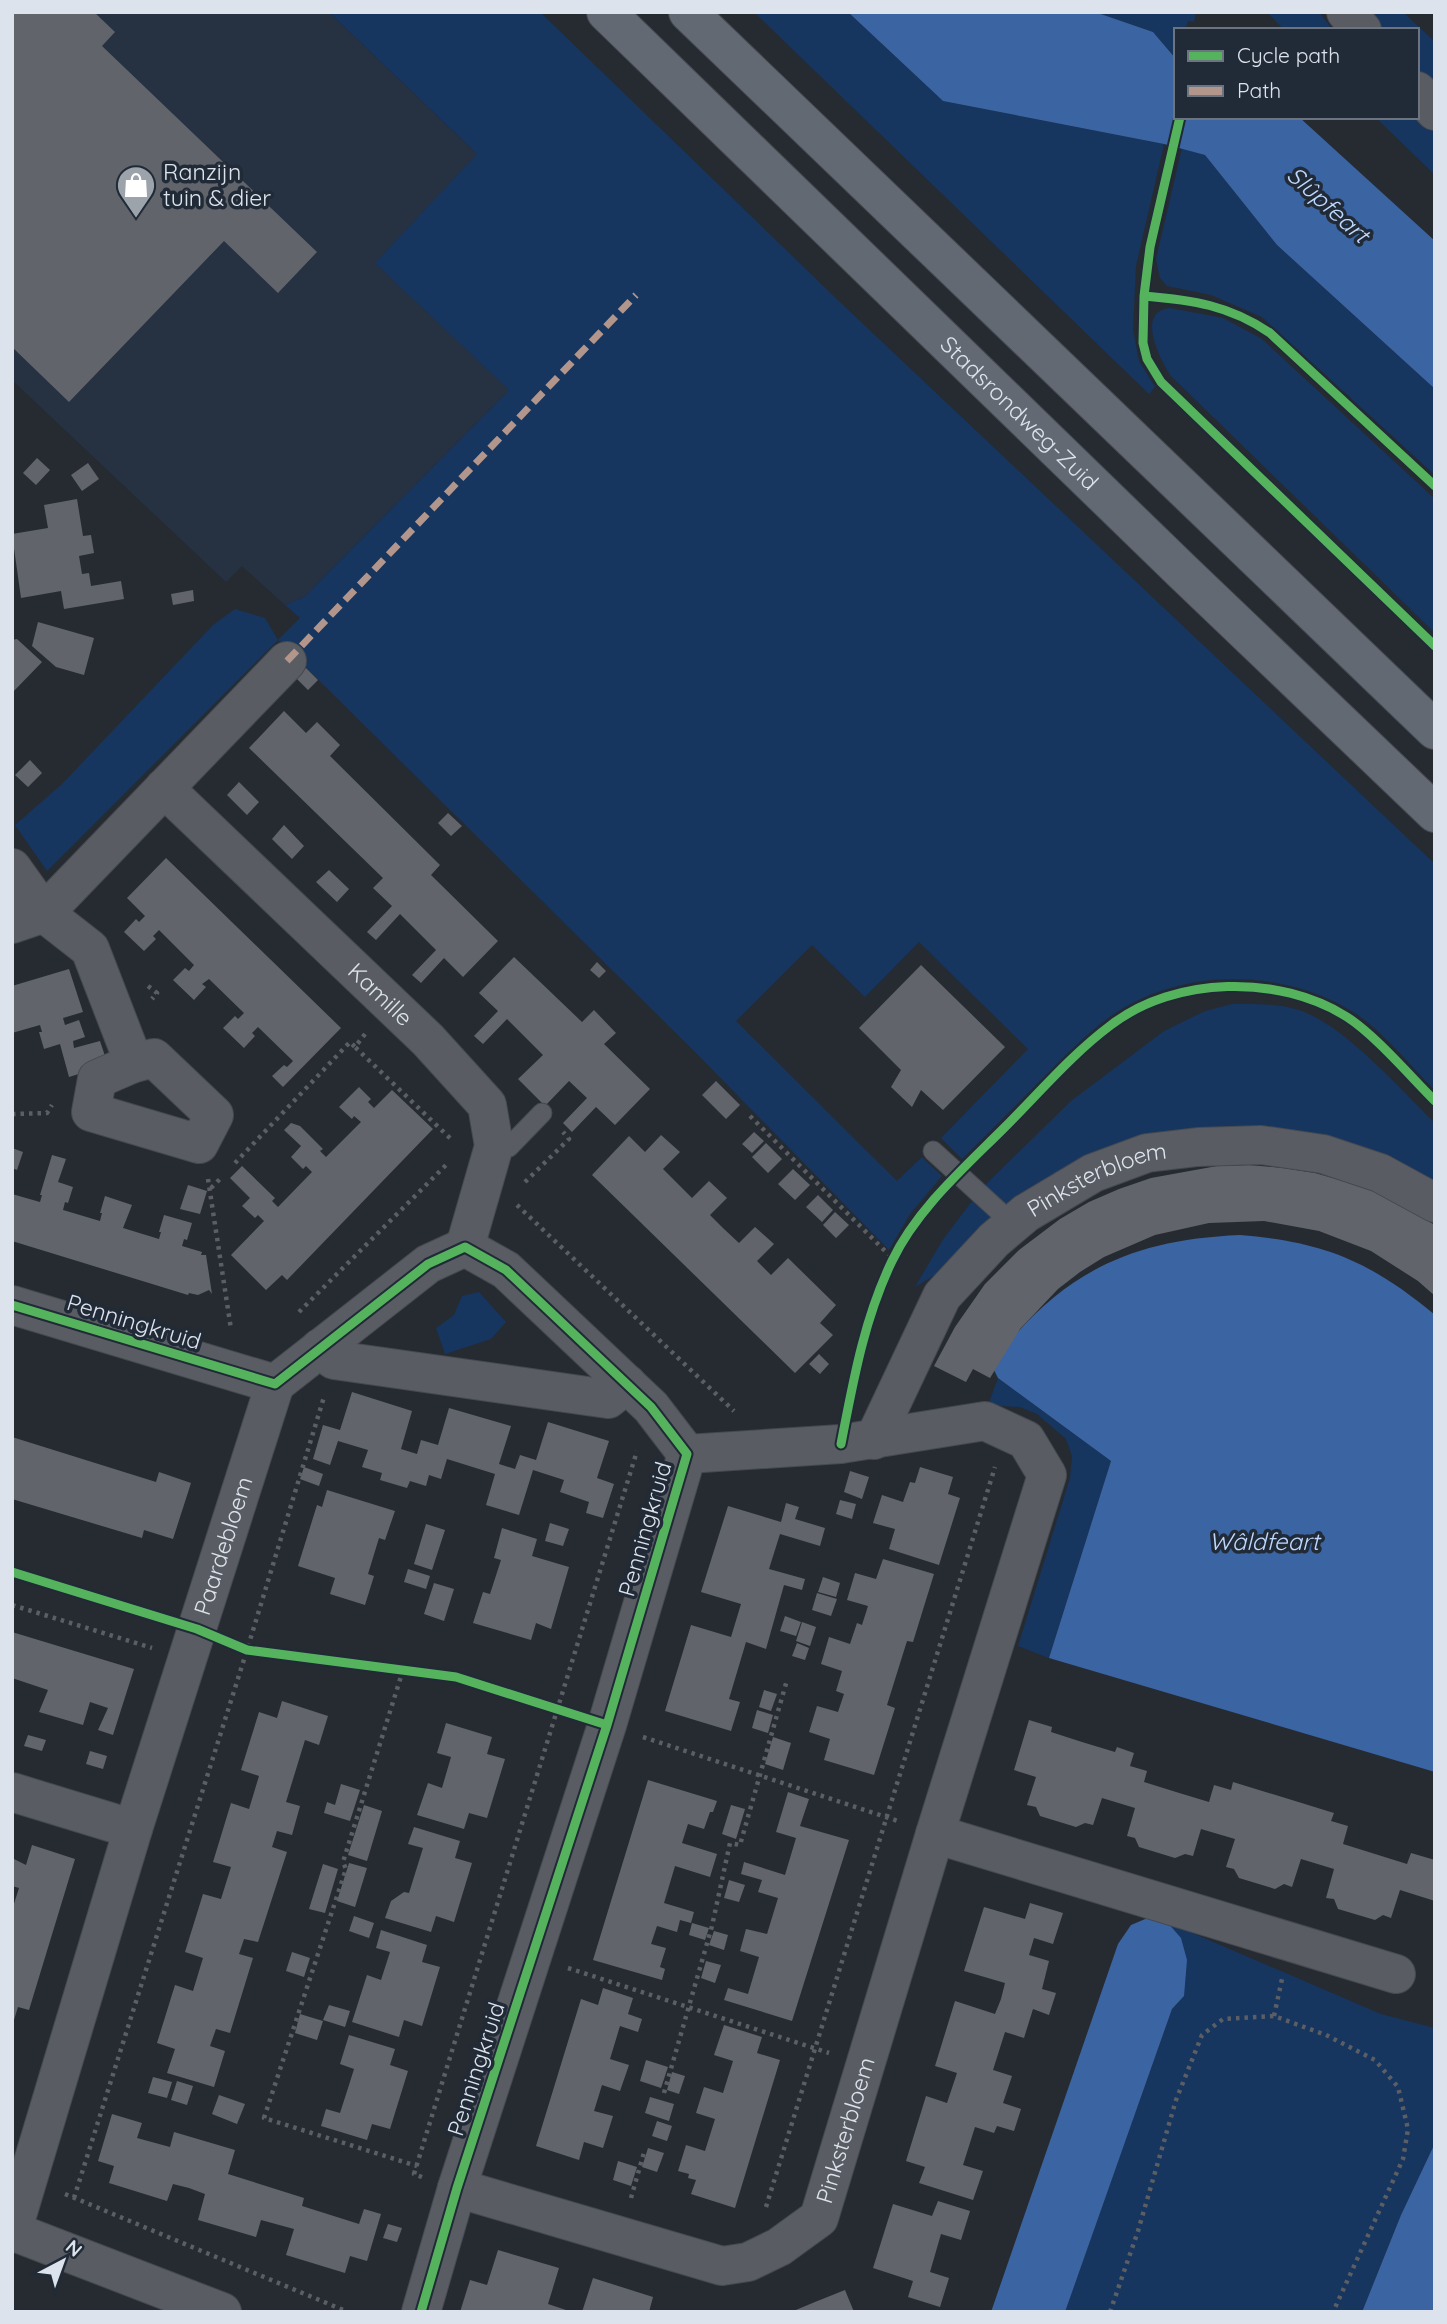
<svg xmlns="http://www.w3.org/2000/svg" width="1447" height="2324" font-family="Quicksand,sans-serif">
	<rect width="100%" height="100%" fill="#262b32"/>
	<path fill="#263142" d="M12,12H329L477,154L509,390L304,597L285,605L242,566L226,582L12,380Z"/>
	<path fill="#16355f" d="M329,12H540L843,305L1435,864V1090C1409,1065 1381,1028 1350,1010C1276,967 1178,968 1108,1018C1085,1035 1065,1056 1045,1076C1017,1104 990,1131 962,1159L941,1138L1028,1049L919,942L865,997L812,945L736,1021L897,1181L922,1157L942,1176L910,1214L889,1250L697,1054L278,640L47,871L15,825L62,784L213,625L235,609L265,618L278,640L300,618L285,605L304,597L509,390L375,263L477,154Z
		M754,12H848L943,101L1164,144L1136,266L1133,330L1139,361L1155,387L1149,394Z
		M1095,12H1196L1194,22L1188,21L1185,30H1176V59L1153,32Z
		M1267,12H1319L1333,30H1284Z
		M1354,12H1403L1435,42V94L1417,77V30H1370Z
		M1417,115L1435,132V175L1375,117H1417Z
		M1182,148L1205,155L1277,245L1435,389V475L1262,317L1211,295L1167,286L1160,278L1156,259Z
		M1170,308L1223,318L1262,339L1435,499V633L1171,376C1160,360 1135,311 1170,308Z
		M1232,1004C1256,1004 1280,1003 1302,1011C1347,1028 1400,1089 1435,1123V1194L1193,1139L940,1272L915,1287L942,1241L981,1189L1071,1101L1164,1031L1205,1011Z
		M479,1292L506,1322L491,1339L445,1354L436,1328L454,1315L462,1296Z
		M998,1378L1111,1461L1049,1658L1018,1646L1070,1478L1072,1456L1066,1439L1037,1414L1020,1407L988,1405Z
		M1167,1922L1381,2014L1435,2028V2143L1401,2215L1362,2312H1065L1172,2009L1184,1996Z"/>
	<path fill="#3b64a2" d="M848,12H1095L1153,32L1176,59V117H1299L1435,241V389L1277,245L1205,155L1164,144L943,101Z
		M1240,1235C1324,1242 1370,1261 1435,1315V1772L1049,1658L1111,1461L998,1378L991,1364C1060,1274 1127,1240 1240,1235Z
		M1150,1917L1167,1922L1181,1938L1187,1960L1184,1996L1172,2009L1065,2312H991L1118,1944L1131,1925Z
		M1435,2143V2312H1362L1401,2215Z"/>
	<path fill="#61656b" d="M12,12H94L115,32L102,46L317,252L278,293L224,241L69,402L12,347Z
		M37,458L50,470L36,485L23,473Z
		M88,463L99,479L82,491L71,475Z
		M77,499L83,536L91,535L94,553L79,556L82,574L89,573L91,586L121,581L124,599L64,609L61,591L21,598L12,534L48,528L44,505Z
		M193,590L194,601L173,605L171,594Z
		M38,622L94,638L84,675L56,667L32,646Z
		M17,639L42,662L12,693V640Z
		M306,668L318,680L308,690L296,678Z
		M284,711L306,733L317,722L340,745L330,756L440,865L431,875L498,941L463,977L444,958L421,983L412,975L436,950L400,914L376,940L367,932L392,906L373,888L383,878L249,748Z
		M30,760L42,773L28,787L15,775Z
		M239,782L259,802L247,815L227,795Z
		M448,813L462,826L451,836L438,823Z
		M284,825L304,846L292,859L272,839Z
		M166,858L341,1028L283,1087L272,1076L284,1065L287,1067L293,1061L258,1027L252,1033L255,1036L244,1048L223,1028L235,1016L238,1019L244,1013L209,979L202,984L206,987L194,1000L173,980L185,968L189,971L194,965L159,930L153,936L156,939L144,951L124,932L136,919L139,922L145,916L127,898Z
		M329,870L349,889L337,902L316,882Z
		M514,957L582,1022L594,1010L616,1033L604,1044L650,1089L615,1125L596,1107L572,1132L563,1123L587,1098L569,1081L545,1106L518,1079L543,1055L507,1019L483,1044L474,1036L498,1011L479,993Z
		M597,962L606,971L599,978L590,970Z
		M921,965L1005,1047L943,1110L921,1090L912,1107L891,1087L901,1070L859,1028Z
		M69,969L83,1012L63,1018L65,1025L79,1020L85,1037L73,1041L74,1048L100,1041L108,1065L69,1077L60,1044L44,1049L39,1032H42L40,1025L12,1033V986Z
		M716,1081L740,1105L726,1119L702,1095Z
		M359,1087L371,1099L368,1102L374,1108L392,1090L433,1129L287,1280L282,1275L266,1290L231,1255L264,1221L258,1215L255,1218L242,1206L250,1198L230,1178L242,1166L275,1198L272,1201L278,1207L312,1172L306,1166L303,1169L291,1157L301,1146L284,1130L291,1123L300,1126L323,1149L320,1151L326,1157L361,1122L354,1116L352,1119L339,1107Z
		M754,1132L764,1141L752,1153L742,1144Z
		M661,1135L680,1152L663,1169L692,1198L709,1181L727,1198L710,1215L724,1229L739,1243L755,1227L774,1244L757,1261L771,1275L788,1258L836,1305L820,1323L833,1335L795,1373L592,1175L629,1136L645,1152Z
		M766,1143L782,1159L768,1173L752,1157Z
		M12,1148L23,1152L17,1170L12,1168Z
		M52,1155L66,1159L58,1182L73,1187L68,1203L65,1202L63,1210L100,1221L102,1213H100L105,1196L132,1205L123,1228L159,1239L161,1232H159L164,1215L192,1223L187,1240L184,1239L182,1246L202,1252L201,1255H206L212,1294L209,1290L198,1295L189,1293L188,1295L12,1241V1194L40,1202L42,1195H40Z
		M1249,1165L1283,1168L1315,1173L1347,1182L1378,1193L1435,1225V1296L1418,1281L1371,1251L1319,1231L1264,1221L1209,1223L1155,1235L1104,1257L1080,1272L1058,1289L1020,1329L990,1378L973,1369L966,1382L934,1366L955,1327L985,1284L1019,1250L1060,1219L1089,1202L1119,1189L1151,1178L1217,1166Z
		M793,1169L810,1185L795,1200L778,1184Z
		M188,1185L207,1191L200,1214L180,1209Z
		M818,1195L833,1210L822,1222L806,1207Z
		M835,1212L849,1225L836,1238L823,1225Z
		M819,1354L829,1364L820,1374L809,1364Z
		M352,1392L412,1411L401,1449L417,1454L421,1440L438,1445L449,1408L511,1426L499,1464L515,1469L520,1455L536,1460L548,1422L609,1441L597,1478L614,1484L603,1518L586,1513L589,1502L560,1492L564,1480L533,1470L519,1515L486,1505L495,1474L447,1459L441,1479L429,1475L426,1486L410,1481L407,1488L380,1480L382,1473L362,1467L368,1450L338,1441L330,1465L313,1459L323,1425L340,1430Z
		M12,1437L156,1482L159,1472L191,1483L173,1539L144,1530L142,1538L12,1499Z
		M304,1467L323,1474L319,1486L300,1479Z
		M920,1467L953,1477L948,1494L960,1498L939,1565L889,1549L895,1529L873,1523L882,1495L903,1502L910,1482L915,1483Z
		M850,1471L869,1477L862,1499L844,1492Z
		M327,1490L395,1511L385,1540L379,1538L368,1574L374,1576L365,1605L330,1594L335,1578L298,1566L317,1505L322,1507Z
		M840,1500L856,1504L852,1519L836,1514Z
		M786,1503L799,1507L795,1519L825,1528L820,1546L780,1534L769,1569L805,1579L802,1590L784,1585L766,1649L746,1642L729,1699L740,1702L731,1731L665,1711L691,1625L731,1637L741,1604L701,1592L728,1506L781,1522Z
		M550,1523L569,1529L563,1546L545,1541Z
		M426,1524L445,1530L432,1570L414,1564Z
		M502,1528L537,1539L532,1556L569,1567L551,1629L536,1623L531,1640L473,1623L483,1592L490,1594L501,1560L494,1558Z
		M883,1559L934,1574L913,1642L907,1641L887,1705L895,1708L874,1775L824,1760L830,1739L809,1732L817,1706L838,1712L844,1694L836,1691L842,1671L821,1664L829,1637L850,1644L857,1623L862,1625L868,1606L847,1600L855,1573L876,1579Z
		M408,1569L430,1576L426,1589L404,1582Z
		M823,1577L840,1583L836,1597L818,1592Z
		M434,1583L454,1589L444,1621L424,1614Z
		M817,1593L837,1599L831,1616L812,1610Z
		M785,1616L801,1622L796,1636L780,1631Z
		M802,1622L816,1627L810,1646L796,1641Z
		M12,1632L134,1669L113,1735L98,1730L108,1708L90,1702L83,1725L39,1712L48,1690L12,1678Z
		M797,1643L809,1648L805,1660L792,1656Z
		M764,1690L777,1694L771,1711L759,1707Z
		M282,1701L328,1716L319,1745L305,1740L286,1802L300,1806L292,1835L277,1831L272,1847L287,1852L258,1942L244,1939L239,1954L253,1958L230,2033L216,2029L210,2046L225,2051L214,2087L167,2073L175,2049L157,2043L175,1985L193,1991L203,1958L185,1952L203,1894L221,1899L231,1867L213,1862L231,1803L249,1809L259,1776L241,1770L259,1712L277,1718Z
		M757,1710L773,1715L768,1733L752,1728Z
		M1029,1720L1052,1727L1051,1732L1082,1742L1115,1752L1117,1747L1134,1753L1130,1766L1147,1771L1144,1782L1176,1792L1209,1802L1214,1785L1231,1790L1233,1782L1334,1813L1331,1821L1348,1826L1343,1844L1407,1864L1411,1853L1435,1860V1901L1400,1890L1391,1918L1383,1915L1375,1920L1338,1909L1334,1899L1326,1898L1334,1869L1301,1859L1292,1887L1284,1884L1275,1889L1239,1878L1234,1869L1226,1867L1235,1839L1201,1829L1193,1856L1185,1854L1175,1858L1139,1847L1135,1838L1127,1836L1135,1808L1102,1798L1093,1825L1085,1823L1076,1827L1040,1816L1036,1807L1027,1805L1036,1777L1014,1770Z
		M446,1723L492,1737L487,1754L505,1759L487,1818L469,1813L464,1829L417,1815L428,1783L442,1788L451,1757L437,1753Z
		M28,1735L46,1740L42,1751L24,1746Z
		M773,1737L791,1743L783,1770L765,1764Z
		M90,1751L107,1756L103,1769L86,1764Z
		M648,1780L717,1801L713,1812H710L704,1829L688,1824L682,1843L717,1854L710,1877L675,1866L664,1903L694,1912L691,1923L680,1920L677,1932L657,1926L651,1944L666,1948L660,1967L665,1969L662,1980L593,1960Z
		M341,1784L360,1790L350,1821L324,1813L327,1802L335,1805Z
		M788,1792L809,1799L800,1826L849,1840L792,2021L724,2000L728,1988L748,1994L759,1957L740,1951L746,1929L767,1934L778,1898L758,1892L762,1880L741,1874L744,1862L785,1875L796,1838L776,1832Z
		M364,1805L382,1811L367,1861L348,1855Z
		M731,1805L745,1809L736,1839L722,1834Z
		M414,1827L460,1841L455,1858L472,1863L454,1922L436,1916L431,1932L385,1918L391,1901L404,1892L409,1893L423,1848L408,1844Z
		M32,1845L75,1859L29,2010L18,2007L13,2023L12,1910L19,1888L12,1886V1858L26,1865Z
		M349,1863L367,1868L355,1907L337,1901Z
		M323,1864L338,1869L325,1913L309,1909Z
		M729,1880L745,1885L739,1902L724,1898Z
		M1030,1903L1063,1913L1053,1944L1034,1938L1029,1955L1049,1961L1042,1989L1056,1993L1049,2015L1033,2009L1024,2038L1005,2032L993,2070L1012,2076L1003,2103L1021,2109L1014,2131L997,2126L994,2133L975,2127L963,2165L983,2171L973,2200L919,2183L925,2167L906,2161L926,2096L947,2103L957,2073L935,2066L955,2001L995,2014L1001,1999L1005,1983L964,1971L984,1907L1025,1919Z
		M354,1916L374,1923L369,1938L349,1931Z
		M692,1923L709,1928L705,1940L689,1935Z
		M381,1930L427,1945L422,1962L440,1967L422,2026L404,2020L399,2037L352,2022L367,1975L381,1980L390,1952L376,1948Z
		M714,1931L728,1935L724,1950L709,1945Z
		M292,1952L310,1958L304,1977L286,1971Z
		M706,1961L721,1965L715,1983L701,1978Z
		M603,1988L633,1998L628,2014L642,2019L638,2032L620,2026L610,2059L629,2065L620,2091L602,2085L594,2111L613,2116L603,2148L584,2142L579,2160L536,2146L581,1999L598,2005Z
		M329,2005L350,2011L345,2027L323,2020Z
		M300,2014L323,2021L317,2040L295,2033Z
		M724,2025L762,2037L757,2053L780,2060L735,2208L691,2194L696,2180L688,2178L689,2174L678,2171L686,2145L705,2151L715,2119L696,2113L704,2087L723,2093L733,2061L714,2055Z
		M349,2035L395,2049L390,2065L408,2071L390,2129L372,2124L367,2140L321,2126L326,2109L340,2113L349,2085L354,2069L340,2064Z
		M646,2060L668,2067L661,2088L640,2081Z
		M672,2072L685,2076L679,2094L667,2090Z
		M153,2077L172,2082L167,2098L148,2093Z
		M177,2081L193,2086L187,2105L171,2100Z
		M219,2095L245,2104L237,2124L212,2114Z
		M650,2097L674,2104L669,2121L645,2113Z
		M112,2114L142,2123L137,2138L170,2147L174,2132L235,2150L228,2174L304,2198L302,2206L359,2224L364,2209L381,2214L367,2261L350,2256L345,2273L286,2255L294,2229L261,2220L256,2237L198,2220L205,2194L189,2188L173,2184L167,2201L109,2183L114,2166L98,2161Z
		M657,2121L672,2126L667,2141L652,2136Z
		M648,2148L664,2153L657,2172L642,2167Z
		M618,2161L637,2167L631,2186L613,2180Z
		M938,2201L970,2211L961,2240L941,2234L930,2272L949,2278L940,2307L908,2297L913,2281L873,2268L893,2204L932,2216Z
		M388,2224L402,2228L397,2242L383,2238Z
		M498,2250L559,2268L548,2304L572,2312H460L470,2280L487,2285Z
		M593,2278L653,2297L649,2312H582Z
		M845,2290L854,2312H791L815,2302Z"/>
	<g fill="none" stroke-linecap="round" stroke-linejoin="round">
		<g stroke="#454950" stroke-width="21">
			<path id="lane" d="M494,1146L509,1147L542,1113
				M933,1151L1013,1224"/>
		</g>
		<g stroke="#454950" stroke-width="40">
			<g id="street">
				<path d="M1346,12L1362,30"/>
				<path d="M1417,91L1435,111"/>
				<path id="s1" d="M164,788L428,1040L487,1105L494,1146L465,1247"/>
				<path d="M12,868L44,913L90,949L134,1063"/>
				<path d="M12,924L44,913L287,661"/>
				<path d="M154,1058L214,1115L199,1144L91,1112L97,1079L134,1063Z"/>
				<path d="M12,1305L275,1384L428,1264L465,1247L506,1270L651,1407L687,1454L607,1725L457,2188L421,2312"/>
				<path d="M320,1348L334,1360L608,1399L627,1384"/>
				<path id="s2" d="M874,1440L942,1296L994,1240L1026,1213L1093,1173L1147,1153L1198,1147L1261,1145L1323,1154L1380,1173L1435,1203"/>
				<path d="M12,1792L133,1829"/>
				<path d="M935,1834L1396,1974"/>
				<path id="s3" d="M457,2188L722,2266L748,2262L779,2247L819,2218L935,1834L1047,1475L1026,1440L985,1421L841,1444L687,1454"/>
				<path d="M12,2231L222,2312"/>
				<path id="s4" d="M12,2232L133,1829L275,1384"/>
			</g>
		</g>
		<g stroke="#454950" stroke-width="40">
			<g id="highway">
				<path id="s5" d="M606,12L1184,573L1435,813"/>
				<path d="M688,12L1435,730"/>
			</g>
		</g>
		<path stroke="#5b5f64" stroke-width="4.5" stroke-dasharray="3.5 5" stroke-linecap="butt" d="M148,986L157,993L152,999
			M365,1034L355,1047L453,1141
			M12,1114L47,1113L52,1105
			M750,1116L893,1259
			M235,1163L350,1042L355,1047
			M208,1179L231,1329
			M525,1182L569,1139L563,1132
			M211,1188L222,1177
			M517,1205L734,1411
			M299,1312L446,1165
			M12,1605L152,1648
			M403,1670L343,1862L346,1869L264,2118L417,2166
			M643,1737L898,1821
			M568,1968L829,2053
			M1274,2016L1282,1979
			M664,2093L712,1926L730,1843L740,1845L787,1680
			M422,2177L414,2174L637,1451
			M65,2194L348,2312
			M74,2198L247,1650L324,1397
			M631,2198L645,2149
			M766,2207L995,1467
			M1110,2312L1138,2231L1176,2100L1202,2035L1223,2019L1274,2016L1326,2035L1375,2060L1398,2087L1408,2129L1403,2159L1333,2312"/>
		<use href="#lane" stroke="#595d63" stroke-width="19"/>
		<use href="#street" stroke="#595d63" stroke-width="38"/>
		<use href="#highway" stroke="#626973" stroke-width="38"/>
		<path stroke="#b2968c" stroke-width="7" stroke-dasharray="14 7" stroke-linecap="butt" d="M287,661L636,295"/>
		<g stroke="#212a37" stroke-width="13">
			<path id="cycleway" d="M1180,117L1150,247L1144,296L1143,343L1147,359L1161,382L1435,646
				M1144,296C1192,300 1229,305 1270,333L1435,486
				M12,1305L275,1384L428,1264L465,1247L506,1270L651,1407L687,1454L607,1725L457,2188L421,2312
				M841,1444C853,1382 864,1319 892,1261C917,1209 964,1168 1004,1128C1039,1093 1072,1054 1111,1025C1175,976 1279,974 1347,1017C1375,1035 1410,1076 1435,1101
				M12,1572L197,1629L247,1650L456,1677L607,1725"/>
		</g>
		<use href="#cycleway" stroke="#56b35d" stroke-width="9"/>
	</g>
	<defs>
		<g id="shop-pin" transform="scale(2.0125)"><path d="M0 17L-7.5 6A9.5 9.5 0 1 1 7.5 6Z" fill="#9da3ab" stroke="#212a37"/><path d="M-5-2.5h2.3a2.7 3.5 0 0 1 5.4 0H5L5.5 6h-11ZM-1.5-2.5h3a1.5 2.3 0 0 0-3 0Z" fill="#fff"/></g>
	</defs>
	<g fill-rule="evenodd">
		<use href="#shop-pin" x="136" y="185"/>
	</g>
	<g text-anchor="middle" stroke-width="7" stroke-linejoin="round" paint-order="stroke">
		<g font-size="23" fill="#dde3ec" stroke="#212a37" text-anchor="start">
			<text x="163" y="180">Ranzijn<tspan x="163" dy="26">tuin &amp; dier</tspan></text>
		</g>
		<g font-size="23" fill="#dde3ec" stroke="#212a37">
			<text dy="8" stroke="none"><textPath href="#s5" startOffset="576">Stadsrondweg-Zuid</textPath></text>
			<text dy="8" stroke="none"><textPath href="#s1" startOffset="299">Kamille</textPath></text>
			<text dy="8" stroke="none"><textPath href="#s2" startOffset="357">Pinksterbloem</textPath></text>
			<text transform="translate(134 1322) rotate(17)" y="8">Penningkruid</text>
			<text transform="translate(645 1529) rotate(-74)" y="8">Penningkruid</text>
			<text dy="8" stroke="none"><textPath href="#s4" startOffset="718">Paardebloem</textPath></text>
			<text transform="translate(476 2069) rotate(-72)" y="8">Penningkruid</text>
			<text dy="8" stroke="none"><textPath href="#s3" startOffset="478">Pinksterbloem</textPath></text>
		</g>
		<g font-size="24" font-style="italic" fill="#bfd8fd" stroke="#212a37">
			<text transform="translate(1328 205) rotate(42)" y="8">Slûpfeart</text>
			<text x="1264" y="1550">Wâldfeart</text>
		</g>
	</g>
	<rect width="1447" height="2324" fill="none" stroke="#dde3ec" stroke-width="28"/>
	<rect x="1174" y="28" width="245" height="91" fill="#212a37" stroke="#6c747f" stroke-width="2"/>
	<rect x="1188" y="51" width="35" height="10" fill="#56b35d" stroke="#6c747f" stroke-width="2"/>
	<text x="1237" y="63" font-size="21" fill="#dde3ec">Cycle path</text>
	<rect x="1188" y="86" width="35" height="10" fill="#b2968c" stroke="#6c747f" stroke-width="2"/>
	<text x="1237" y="98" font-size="21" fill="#dde3ec">Path</text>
	<g transform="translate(63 2261) rotate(41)" stroke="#212a37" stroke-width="5" paint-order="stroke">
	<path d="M0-5L12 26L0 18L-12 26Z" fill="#dde3ec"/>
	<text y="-10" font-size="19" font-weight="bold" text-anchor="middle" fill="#dde3ec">N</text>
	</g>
</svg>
